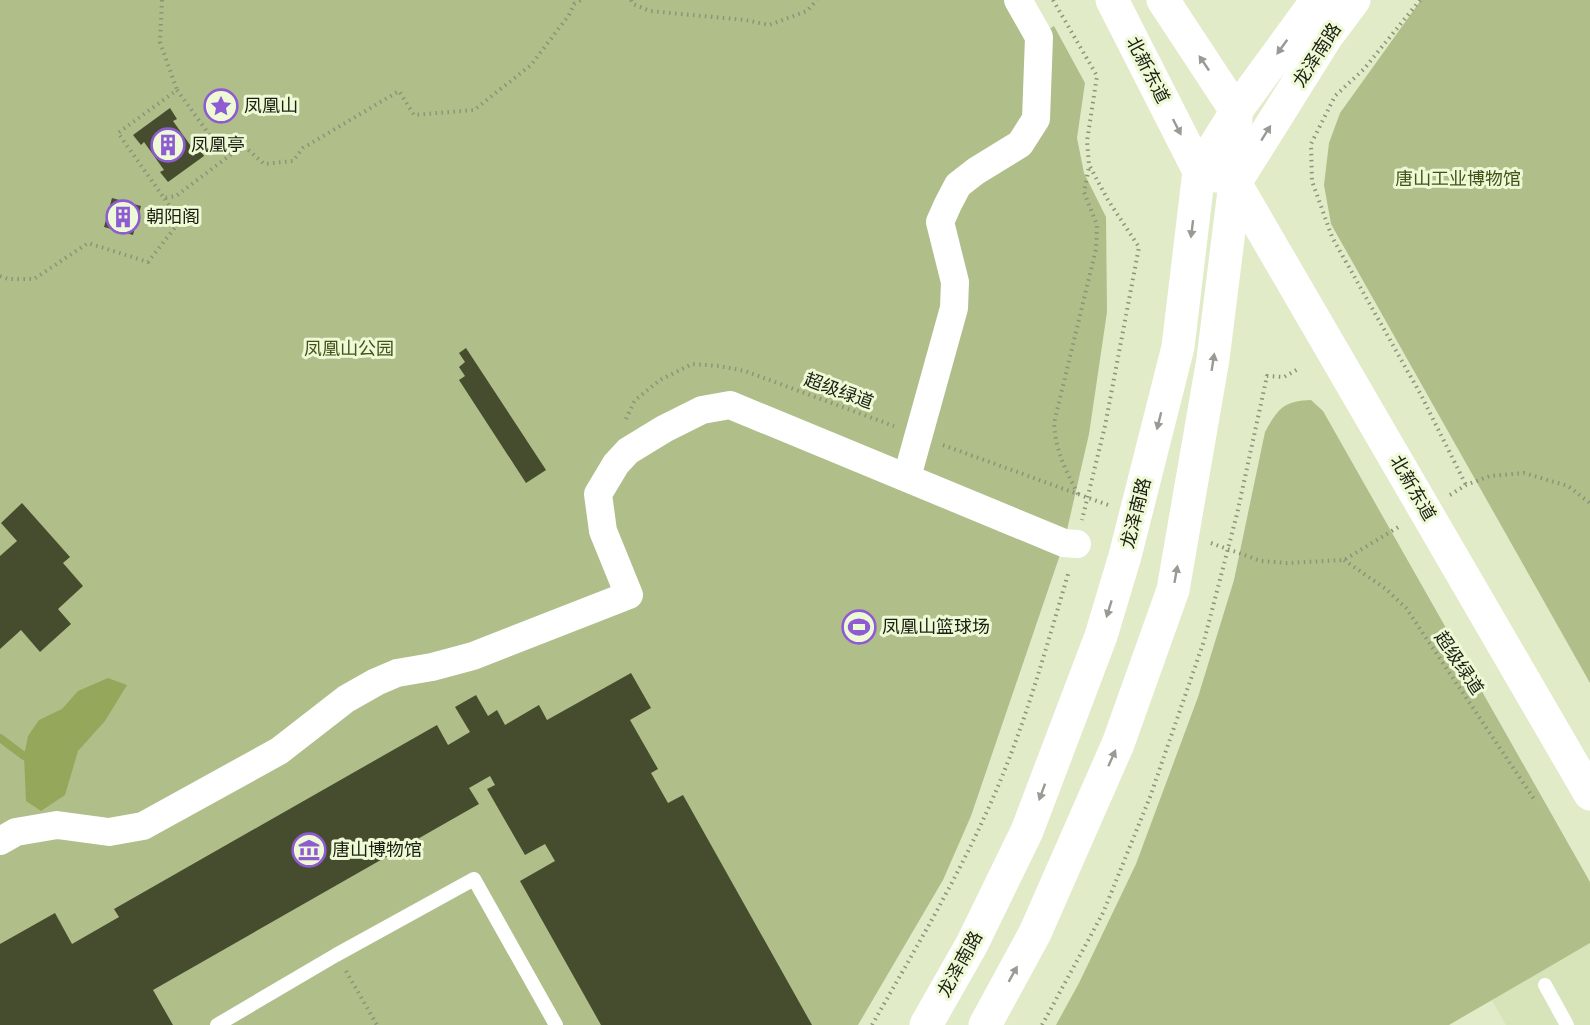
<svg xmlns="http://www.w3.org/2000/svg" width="1590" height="1025" font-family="'Nunito Sans','Noto Sans SC',sans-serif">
	<rect width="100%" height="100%" fill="#e1ebc8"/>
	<path fill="#d7e3b8" d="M1590,943V1025H1506L1491,999Z"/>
	<path fill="#b0be89" d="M0,0H1027L1046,31L1054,26L1085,83L1077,138L1084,173L1106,217L1107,312L1089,434L1064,543L971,816L943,880L858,1025H0Z
		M1421,0H1590V683L1331,224L1324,185L1329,143L1340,113Z
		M1311,400L1323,411L1590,882V943L1449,1025H1056L1079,983L1136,864L1198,697L1234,580L1265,432C1278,409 1283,401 1311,400Z"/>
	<path fill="#95a75b" d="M108,678L127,685L105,721L78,751L65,795L41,811L26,801L24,756L28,736L39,720L62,709L78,691Z"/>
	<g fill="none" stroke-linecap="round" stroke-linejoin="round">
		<path stroke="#95a75b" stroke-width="8" d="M0,738L24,756"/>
	</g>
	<path fill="#464d2f" d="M170,108L177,119L173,121L193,149L197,146L204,156L168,182L160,172L164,170L144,142L141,145L133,135Z
		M112,198L141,206L133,235L104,227Z
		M466,348L546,470L526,483L459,380L465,376L459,367L465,362L459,353Z
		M22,503L70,557L63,563L83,586L58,609L71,624L40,652L21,630L0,649V556L17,541L1,523Z
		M631,673L651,708L630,720L658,769L651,773L668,803L683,795L812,1025H601L520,881L555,861L545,844L525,855L487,789L495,785L490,776L469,788L479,804L153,990L173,1025H0V944L55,913L72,944L119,917L114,909L437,725L448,745L470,732L455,707L476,695L488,716L497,710L505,725L539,705L547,720Z"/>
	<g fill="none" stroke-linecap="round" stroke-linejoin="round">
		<path stroke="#8c9379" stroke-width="4" stroke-dasharray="1.5 4.5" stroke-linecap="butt" d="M162,0L160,42L177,90
			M631,0L633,4L650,11L745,20L769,25L807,11L817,0
			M1053,0L1097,76L1087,141L1089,165L1108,200L1139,247L1105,426L1082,520
			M1420,0L1364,69L1335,96L1311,144L1312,181L1332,237L1421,395L1466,485
			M177,90L222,152L233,153L176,196L164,198L118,133Z
			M233,153L245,147L264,164L293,161L303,148L399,91L414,115L474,110L531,65L569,15L574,4L581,0
			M0,276L8,279H34L88,243L148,262L180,221L164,198
			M626,419L635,400L660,380L692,364L719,366L745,371L894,426
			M943,445L1108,505
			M1078,494C1065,469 1056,452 1054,423L1096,249L1097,225L1084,192L1089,167
			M1450,495L1466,485L1490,476L1524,473L1568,486L1590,503
			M1211,543L1261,561L1287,563L1344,560L1400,526
			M1344,560L1386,589L1406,608L1534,799
			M346,971L377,1025
			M872,1025C914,951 958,878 992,800C1025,726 1046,648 1069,571
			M1042,1025L1103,913L1150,797L1204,641L1237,514L1267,376L1284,377L1298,369"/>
		<path stroke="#fff" stroke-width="14" d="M1545,985L1567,1025
			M217,1025L336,955L474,879L556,1025"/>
		<path stroke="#fff" stroke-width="28" d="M907,477L954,308L955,282L940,222L948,204L958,185L976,171L1020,144L1036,119L1039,37L1018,0
			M0,841L16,832L57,825L109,832L143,826L279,751L346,699L376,682L397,673L432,667L473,656L629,595L603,531L598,494L616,464L628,451L664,429L702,410L730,405L1064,543L1077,544"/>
		<path stroke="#fff" stroke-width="33" d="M1354,0L1327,36L1235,183L1590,794
			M1236,111L1317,0"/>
		<path stroke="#fff" stroke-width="33" d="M1112,0L1199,171L1216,176
			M926,1025L972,944L1027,831L1101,636L1125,556L1178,347L1199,171L1236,112
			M985,1025L1035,933L1118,744L1173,590L1213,359L1235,183L1236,111L1163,0"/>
	</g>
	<defs><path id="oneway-solid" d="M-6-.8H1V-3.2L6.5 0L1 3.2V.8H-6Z" transform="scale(1.5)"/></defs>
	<g fill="#989a94">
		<use href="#oneway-solid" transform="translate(1282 47) rotate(126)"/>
		<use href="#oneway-solid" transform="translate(1204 63) rotate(-124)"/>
		<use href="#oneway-solid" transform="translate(1177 127) rotate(63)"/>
		<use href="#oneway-solid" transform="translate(1266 133) rotate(-58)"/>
		<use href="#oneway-solid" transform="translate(1192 229) rotate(97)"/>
		<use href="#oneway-solid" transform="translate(1213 362) rotate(-81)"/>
		<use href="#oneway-solid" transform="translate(1159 421) rotate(104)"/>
		<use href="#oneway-solid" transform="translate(1176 574) rotate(-80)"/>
		<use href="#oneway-solid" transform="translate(1109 609) rotate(107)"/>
		<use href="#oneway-solid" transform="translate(1112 758) rotate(-66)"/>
		<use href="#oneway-solid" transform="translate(1042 792) rotate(110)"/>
		<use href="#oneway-solid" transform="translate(1013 974) rotate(-61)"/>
	</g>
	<defs>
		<g id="sight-ring" transform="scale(1.725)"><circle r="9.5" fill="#eef9d5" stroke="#8e5bd3" stroke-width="1.5"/><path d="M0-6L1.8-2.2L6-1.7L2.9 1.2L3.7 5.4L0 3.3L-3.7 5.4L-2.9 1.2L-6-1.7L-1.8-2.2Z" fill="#8e5bd3"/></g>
		<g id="building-ring" transform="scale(1.725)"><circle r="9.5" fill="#eef9d5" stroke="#8e5bd3" stroke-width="1.5"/><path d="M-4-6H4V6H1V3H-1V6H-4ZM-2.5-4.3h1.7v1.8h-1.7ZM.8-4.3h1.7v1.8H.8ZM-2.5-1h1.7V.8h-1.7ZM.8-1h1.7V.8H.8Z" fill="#8e5bd3"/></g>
		<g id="stadium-ring" transform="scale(1.725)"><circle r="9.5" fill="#eef9d5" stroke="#8e5bd3" stroke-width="1.5"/><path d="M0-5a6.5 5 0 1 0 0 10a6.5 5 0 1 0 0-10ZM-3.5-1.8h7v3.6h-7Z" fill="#8e5bd3"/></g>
		<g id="museum-ring" transform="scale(1.725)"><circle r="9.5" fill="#eef9d5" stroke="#8e5bd3" stroke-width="1.5"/><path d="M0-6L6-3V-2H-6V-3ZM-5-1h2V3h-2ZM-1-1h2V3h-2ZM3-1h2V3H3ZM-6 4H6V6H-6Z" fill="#8e5bd3"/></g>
	</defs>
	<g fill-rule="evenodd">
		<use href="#sight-ring" x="221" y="106"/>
		<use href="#building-ring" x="168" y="145"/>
		<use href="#building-ring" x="123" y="217"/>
		<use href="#stadium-ring" x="859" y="627"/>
		<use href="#museum-ring" x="309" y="850"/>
	</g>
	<g text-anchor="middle" stroke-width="6" stroke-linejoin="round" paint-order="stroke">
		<g font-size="18" fill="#1b1e12" stroke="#eef9d5">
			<text transform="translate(1317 55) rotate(-57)" y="6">龙泽南路</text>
			<text transform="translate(1148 70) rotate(63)" y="6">北新东道</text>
			<text transform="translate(839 391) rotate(20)" y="6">超级绿道</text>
			<text transform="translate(1413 488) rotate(60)" y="6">北新东道</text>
			<text transform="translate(1136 513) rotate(-76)" y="6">龙泽南路</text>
			<text transform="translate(1459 663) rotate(56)" y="6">超级绿道</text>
			<text transform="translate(960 964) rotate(-61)" y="6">龙泽南路</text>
		</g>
		<g font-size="18" fill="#1b1e12" stroke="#eef9d5" text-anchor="start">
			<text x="244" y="112">凤凰山</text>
			<text x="191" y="151">凤凰亭</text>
			<text x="146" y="223">朝阳阁</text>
			<text x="882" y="633">凤凰山篮球场</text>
			<text x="332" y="856">唐山博物馆</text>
		</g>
		<g font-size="18" fill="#45511a" stroke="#eef9d5">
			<text x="1458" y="185">唐山工业博物馆</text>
			<text x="349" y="355">凤凰山公园</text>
		</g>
	</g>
</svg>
